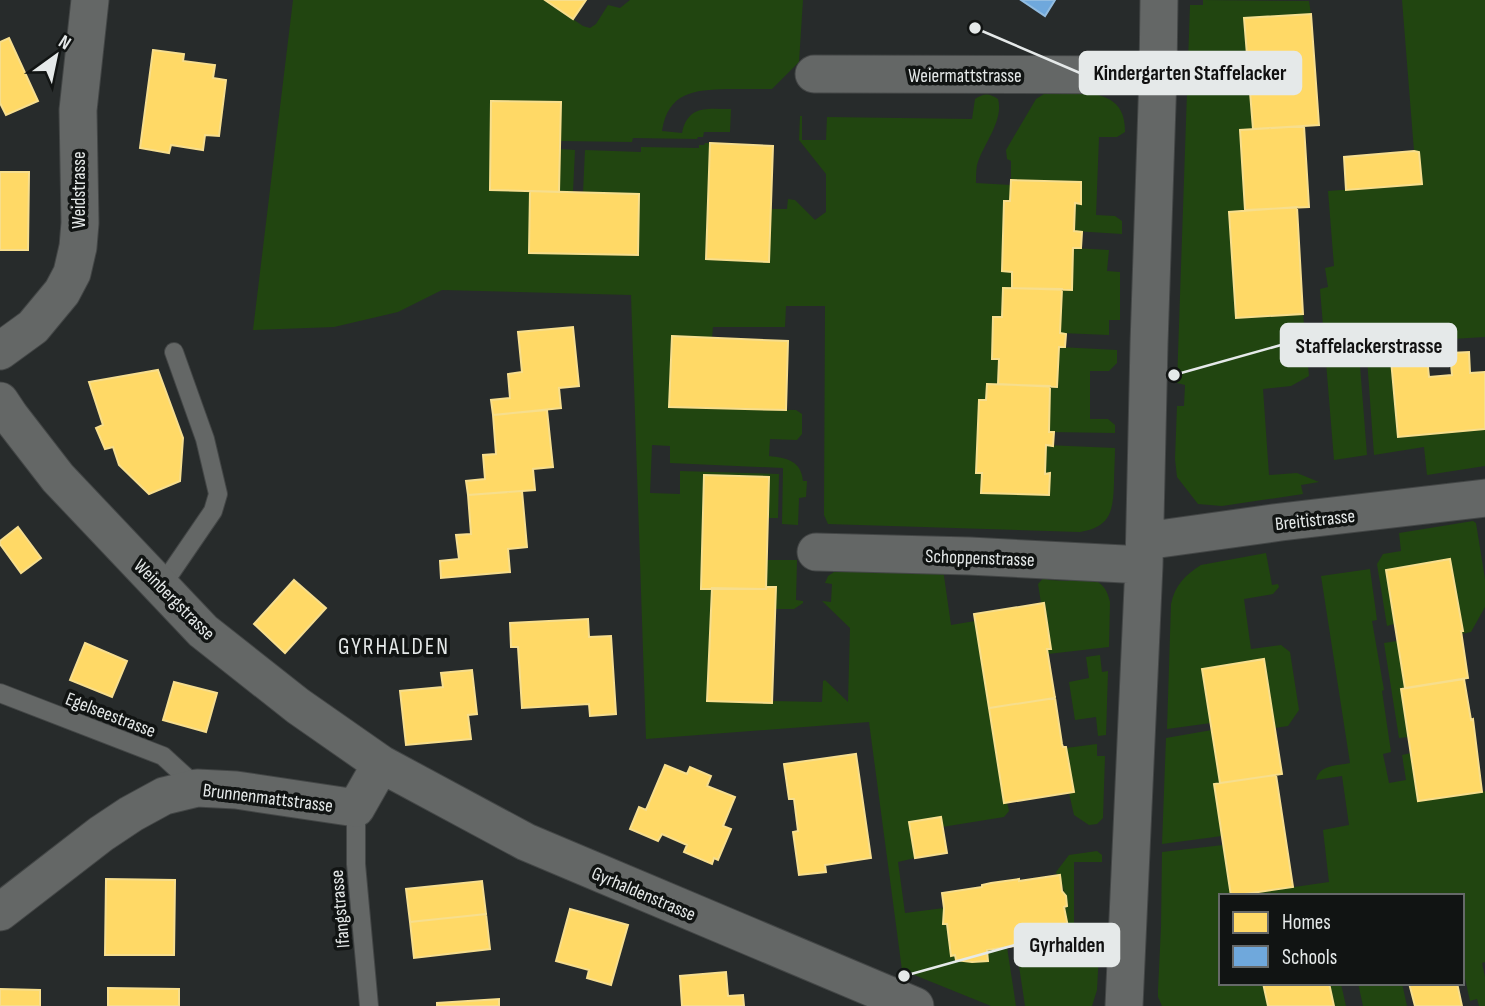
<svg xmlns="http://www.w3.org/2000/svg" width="1485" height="1006" font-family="'Sofia Sans Condensed',sans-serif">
	<rect width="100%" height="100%" fill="#272b2b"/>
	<path fill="#214510" d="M293,0H545L583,26L590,28L596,24L608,5L620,8L630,0H803L799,62L772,89C757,89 742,89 727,89C694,90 668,92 662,131L682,133C688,104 708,109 731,109L730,132H704L703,137H698L697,139L633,138L632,142L560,141L561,103L491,101L490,190L530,191L529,253L638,255L639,194L583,193L585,150L641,152V147L699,148V145H704L705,143H710L769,262L771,209H787L788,199L795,200L815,220L826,212V174L799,140L800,116H802V140H826L827,117L972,119L975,99C984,93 989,93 998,99C1004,121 983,144 977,165C976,171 976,177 976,183L1011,185L1010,201L1004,202L1002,271L1012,272V287L1003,288L1002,317H993L992,359H999L998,384H987L986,400H979L976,473H982L981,492L1049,495L1050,474H1045L1046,445L1115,448C1115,459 1114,471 1114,483C1113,511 1111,527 1080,532L828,524L824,515L825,306H786L785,327H713L712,338L671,337L669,407L796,410L802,414V434L797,440L770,439L769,456C786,458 801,460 803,481H807L806,497L799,498L798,525L782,524L783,468L670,463V446L652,445L650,493L680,494V471L779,474L778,518H768L769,477L704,475L701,588L712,590L708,701L772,703V701L822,702L823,681L825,680L848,702L850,628L822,601L831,602L832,584L825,583L828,576L840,568L943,569L951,625L975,621L1004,802H1007L1009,811L1004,817L942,827L909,822L915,858L898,862L905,913L944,908L943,924H947L951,955H955L956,960L972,962L987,961V950L1007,947L1016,1006H991L902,970L869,722L646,739L631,295L442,290L398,312L334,327L253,330Z
		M1203,0L1309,1L1311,14L1244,18L1253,129L1240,131L1245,210L1229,212L1236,318L1303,314L1309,376L1291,386L1263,389L1269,475L1297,473L1319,482L1301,485L1303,494L1222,506L1198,504L1177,477L1175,459L1177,406H1184L1185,385L1177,383L1190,5H1203Z
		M1402,0H1485V337L1452,339L1438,346L1385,350L1383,338L1358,340L1367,455L1334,460L1320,289L1328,287L1325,268L1334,266L1328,191L1422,184L1419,152L1414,151Z
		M1044,94C1078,94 1126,84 1125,132L1117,137H1099L1096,215L1115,216L1122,221V234L1074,231L1075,203H1081V182L1011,180V161L1007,159L1006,150L1036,99Z
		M560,149L575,150L573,192H559Z
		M1073,248L1109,250L1107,271L1120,272V320H1109V335L1060,333L1062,289H1072Z
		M1059,347L1117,350V363L1109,371H1090V419H1108L1115,425V433L1049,432L1050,386H1057Z
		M1427,354V357L1391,361L1398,435L1485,428V466L1427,475L1424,447L1374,455L1367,359Z
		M1473,521L1476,523L1485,579V607L1471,632L1461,634V631L1463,630L1457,599L1454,598L1450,560L1386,570L1394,624L1387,626L1377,564L1383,554L1401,551L1399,533Z
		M1266,553L1272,585L1278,584L1279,587L1273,594L1244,599L1251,649L1281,645L1290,652L1299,710L1288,726L1275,728L1263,659L1202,669L1211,723L1167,729L1171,604C1175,585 1185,575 1201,565Z
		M767,560H797L796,600L803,601V603L794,609H775L776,588L766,587Z
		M1370,569L1377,620L1372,621L1384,690L1382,691L1391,752L1383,754L1389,783L1406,780L1402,755L1411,753L1418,801L1485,791V962L1482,963L1485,977V1006H1479L1477,999L1470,1001L1462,965V896H1233L1329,882L1323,830L1349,825L1342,776L1316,780C1320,764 1337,766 1350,763L1321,576Z
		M1048,573V580L1069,581V574C1090,578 1105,578 1110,602L1109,647L1048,654L1047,649H1051L1044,604L1041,603L1038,584Z
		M1397,641L1405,688L1401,689L1409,737L1399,738L1384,643Z
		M1100,655L1102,672L1108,671L1106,735L1098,736L1096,717L1075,720L1069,682L1089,678L1086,657Z
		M1212,730L1220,783L1222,836L1162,844L1166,738Z
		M1097,744V756H1105L1103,818L1097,824L1089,825L1074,815L1069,793L1073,792L1066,748Z
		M1223,845L1231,896H1221V983H1263L1268,1006H1162L1158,997V990L1161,927L1162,852Z
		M1097,851L1102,855V862H1074V935L1100,934L1097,990L1092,1006H1025L1016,946L1035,943L1036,948L1068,949L1066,938L1070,937L1064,907L1067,905C1065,895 1062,886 1060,875H1057L1056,872L1069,855Z
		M1358,983H1402L1407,1006H1363Z
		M1341,984L1346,1006H1334L1330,985Z"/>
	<path fill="#ffd966" stroke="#f7de8d" stroke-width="2" d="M545,0H586L573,19Z
		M1311,14L1319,125L1253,129L1244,18Z
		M9,38L38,101L6,115L0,103V42Z
		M153,50L184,54L183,61L215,65L213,78L226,80L219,136L205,135L203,150L171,145L169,153L140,148Z
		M491,101L561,102L559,192L490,190Z
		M1304,126L1309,207L1245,210L1240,130Z
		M710,143L773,146L769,262L706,259Z
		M1414,151L1419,152L1422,184L1346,190L1344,157Z
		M0,172H29L28,250H0Z
		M1011,180L1081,182V204L1075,203L1074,231L1082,232L1081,248H1073L1072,290L1012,288V272L1002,271L1004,201H1010Z
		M530,191L639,194L638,255L529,253Z
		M1297,207L1303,314L1236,318L1229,212Z
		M1003,288L1062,289L1060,333L1066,334L1065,347H1059L1057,387L998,384L999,359H992L993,317H1002Z
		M573,327L579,386L559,388L561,408L493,415L491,400L510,398L508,374L522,372L518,332Z
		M672,336L788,341L786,410L669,407Z
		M1469,352L1470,373L1485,372V429L1398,437L1391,360L1427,357L1429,377L1452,375L1450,353Z
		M158,370L183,438L180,481L149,494L119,465L113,447L105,449L96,428L103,425L89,382Z
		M987,384L1050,386L1049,432H1054L1053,446L1046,445L1045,474L1050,473L1049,495L981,493L982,473H976L979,400H986Z
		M547,410L553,467L533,469L535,490L468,495L466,481L485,479L483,455L496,454L493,415Z
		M704,475L769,477L766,589H701Z
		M522,491L527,547L508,549L510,572L441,578L440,561L459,559L456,535L471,534L468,495Z
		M18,527L41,558L21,573L0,544V541Z
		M1450,559L1463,631H1461L1468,678L1405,688L1386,570Z
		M294,580L326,608L285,653L254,624Z
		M766,587H776L772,703L707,701L712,588L766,589Z
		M1044,603L1051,649H1047L1055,698L989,708L974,614Z
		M588,619L589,637L611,636L616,714L590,716L589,704L522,708L518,647H511L510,623Z
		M85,643L127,661L112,697L70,680Z
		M1264,659L1282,774L1220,783L1202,669Z
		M472,670L477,714L468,715L471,739L406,745L400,691L443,687L441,673Z
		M1464,679L1471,720L1473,719L1482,792L1418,801L1401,689Z
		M174,682L217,693L206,732L163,720Z
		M1055,698L1062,744L1063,747H1066L1074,792L1004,803L989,708Z
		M856,754L871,858L825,865L826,872L799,875L793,832L798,831L794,799H789L784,764Z
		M665,765L687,774L690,767L711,776L707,786L735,797L723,826L731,829L718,860L714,858L712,864L684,852L687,845L662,834L658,841L630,829L639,807L646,810Z
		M1276,775L1293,887L1231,896L1214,784Z
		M941,817L947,853L915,858L909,822Z
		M1060,875L1062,891L1066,896L1067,906L1064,907L1070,937L1066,938L1068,949L1053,950L1036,948L1035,943L987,950L988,961L972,962L956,960L955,955L951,956L947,924H943L944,908L942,893L982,887V885L991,883L1019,879V881Z
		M106,879L175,880L174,955H105Z
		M482,881L486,914L410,922L406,889Z
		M570,909L628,925L611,985L587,978L589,970L556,961Z
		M486,914L490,949L414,958L410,922Z
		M726,972L728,996L743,995L744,1006H682L680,976Z
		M1263,983H1329L1334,1006H1268Z
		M1409,983H1457L1462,1006H1415Z
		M108,988L179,989V1006H108Z
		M0,989L40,990V1006H0Z
		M499,999V1006H437V1003Z"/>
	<path fill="#6fa8dc" stroke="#92bce0" stroke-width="2" d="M1021,0H1055L1045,16Z"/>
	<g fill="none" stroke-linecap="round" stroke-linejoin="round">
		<g stroke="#434646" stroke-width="20">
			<path id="service" d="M161,587L213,511L218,494L205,439L174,352
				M0,693L163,756L197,787
				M356,808V864L369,1006"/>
		</g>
		<g stroke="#434646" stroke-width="39">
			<path id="minor" d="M814,74L1158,75
				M0,351L33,327L62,292L72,273L78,247L80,223L78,110L90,0
				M0,401L10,416L58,478L203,631L298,706L381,764L526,842L915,1006
				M1145,541L1281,522L1485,498
				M816,552L969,556L1144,565
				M0,912L101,834L131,814L164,796L197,788L236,790L356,808L381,764
				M1124,1006L1144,565L1149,344L1158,75L1159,0"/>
		</g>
		<use href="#service" stroke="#646766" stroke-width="18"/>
		<use href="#minor" stroke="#646766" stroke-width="37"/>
	</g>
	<g text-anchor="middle" stroke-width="7" stroke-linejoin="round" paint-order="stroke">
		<g font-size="19" fill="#e5e9e9" stroke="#111413">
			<text x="965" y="82">Weiermattstrasse</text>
			<text transform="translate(78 190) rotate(-90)" y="7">Weidstrasse</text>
			<text transform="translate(1315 519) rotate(-6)" y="7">Breitistrasse</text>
			<text transform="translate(980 557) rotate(2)" y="7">Schoppenstrasse</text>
			<text transform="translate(175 599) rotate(45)" y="7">Weinbergstrasse</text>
			<text transform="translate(111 714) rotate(21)" y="7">Egelseestrasse</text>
			<text transform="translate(268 797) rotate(7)" y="7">Brunnenmattstrasse</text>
			<text transform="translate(644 893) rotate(23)" y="7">Gyrhaldenstrasse</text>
			<text transform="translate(339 909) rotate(-95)" y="7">Ifangstrasse</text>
		</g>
		<g font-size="23" letter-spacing="2" fill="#e5e9e9" stroke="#111413">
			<text x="394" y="654">GYRHALDEN</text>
		</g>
	</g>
	<path fill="none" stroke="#e5e9e9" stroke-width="2.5" d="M975 28L1080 73M1174 375L1281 345M904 976L1015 945"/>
	<g fill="#e5e9e9" stroke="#111413" stroke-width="2.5">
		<circle cx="975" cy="28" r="7"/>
		<circle cx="1174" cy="375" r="7"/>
		<circle cx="904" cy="976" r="7"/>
	</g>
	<g fill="#e5e9e9" stroke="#e5e9e9" stroke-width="2.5">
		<rect x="1080" y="52" width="221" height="42" rx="7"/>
		<rect x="1281" y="324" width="175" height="42" rx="7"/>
		<rect x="1015" y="924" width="104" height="42" rx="7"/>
	</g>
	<g font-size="21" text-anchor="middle" font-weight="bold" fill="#111">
		<text x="1190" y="80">Kindergarten Staffelacker</text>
		<text x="1369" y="353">Staffelackerstrasse</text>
		<text x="1067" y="952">Gyrhalden</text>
	</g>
	<rect x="1219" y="894" width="245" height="91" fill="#111413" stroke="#666969" stroke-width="2"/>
	<rect x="1233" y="912" width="35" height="21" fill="#ffd966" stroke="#666969" stroke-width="2"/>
	<text x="1282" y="929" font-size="21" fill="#e5e9e9">Homes</text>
	<rect x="1233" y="946" width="35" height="21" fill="#6fa8dc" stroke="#666969" stroke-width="2"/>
	<text x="1282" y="964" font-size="21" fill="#e5e9e9">Schools</text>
	<g transform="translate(56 56) rotate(33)" stroke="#111413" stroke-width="5" paint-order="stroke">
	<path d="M0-5L12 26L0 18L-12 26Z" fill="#e5e9e9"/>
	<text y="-10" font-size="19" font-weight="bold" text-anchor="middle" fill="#e5e9e9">N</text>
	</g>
</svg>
